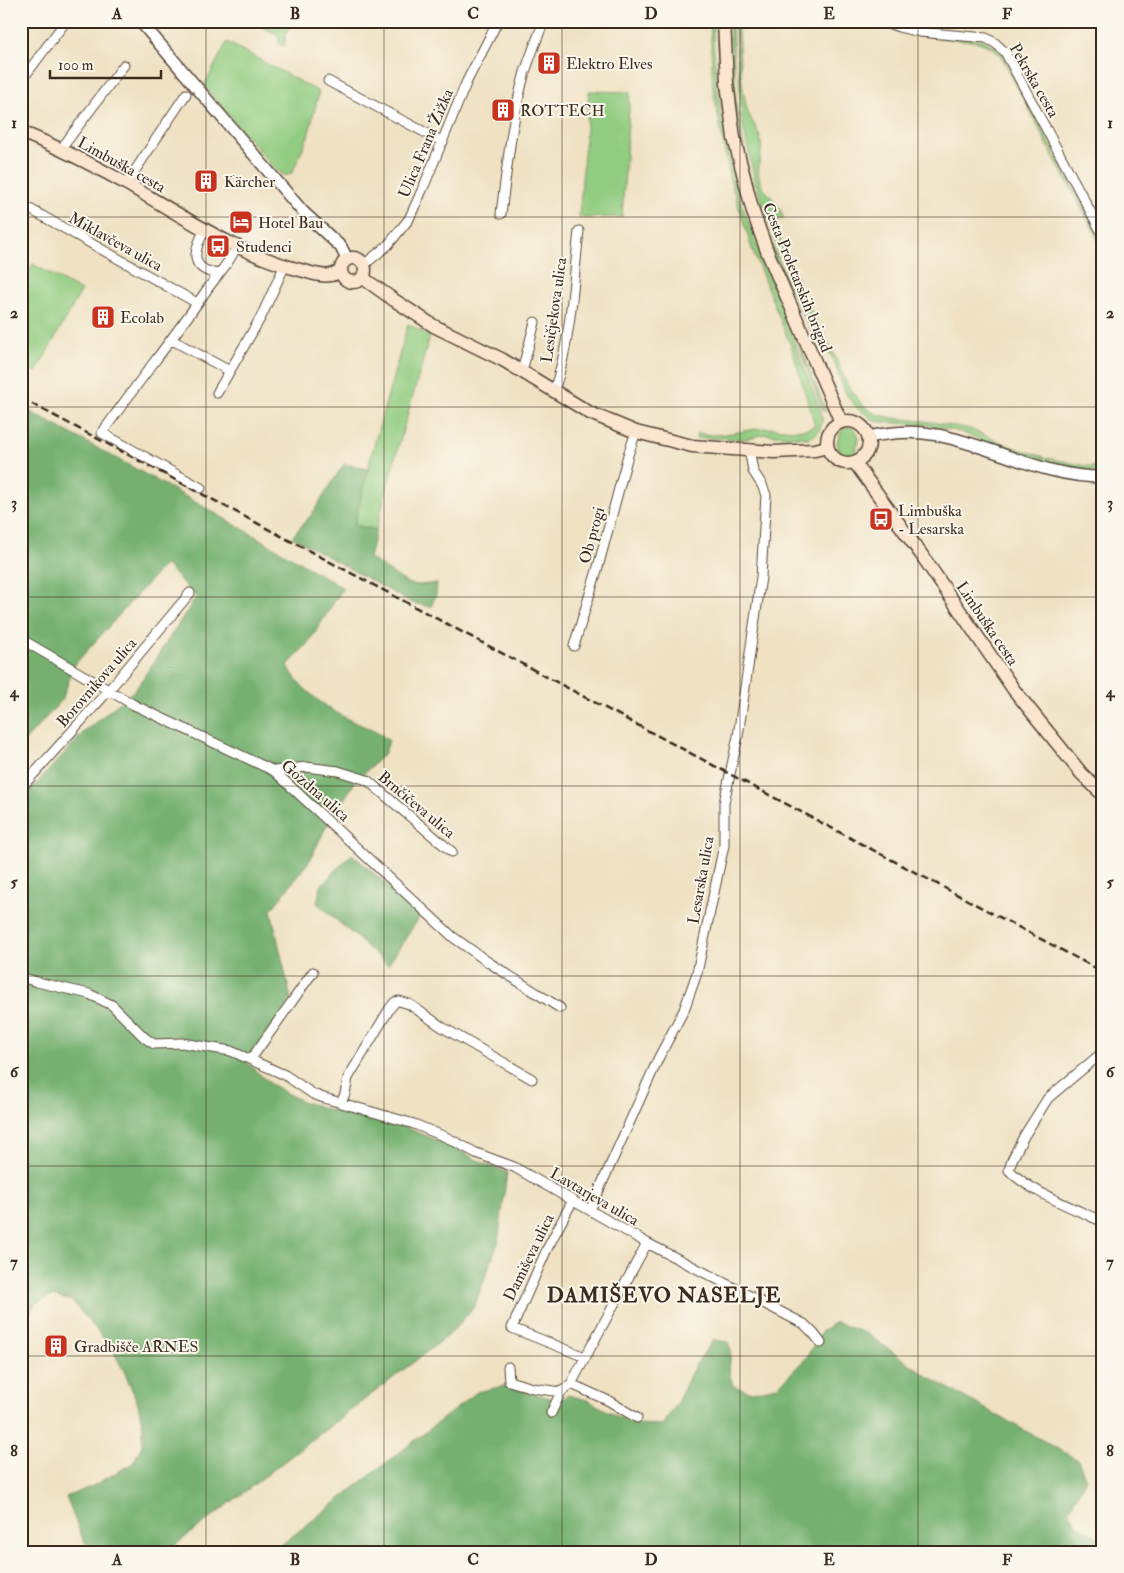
<svg xmlns="http://www.w3.org/2000/svg" width="1124" height="1573" font-family="'IM FELL Double Pica',serif">
	<rect width="100%" height="100%" fill="#fbf7ec"/>
	<filter id="ink" filterUnits="userSpaceOnUse"><feTurbulence type="fractalNoise" baseFrequency=".02" numOctaves="2"/><feDisplacementMap in="SourceGraphic" scale="10" xChannelSelector="R" yChannelSelector="G"/><feConvolveMatrix kernelMatrix="1 2 1 2 8 2 1 2 1" color-interpolation-filters="sRGB"/></filter>
	<filter id="wash" filterUnits="userSpaceOnUse"><feTurbulence type="fractalNoise" baseFrequency=".0096" numOctaves="4" result="noise"/><feDisplacementMap in="SourceGraphic" scale="20" xChannelSelector="R" yChannelSelector="G"/><feGaussianBlur stdDeviation="1.12" result="paint"/><feColorMatrix in="noise" values="0 0 0 0 0 0 0 0 0 0 0 0 0 0 0 0 0 1.4 0 .05"/><feComposite in="paint" operator="in"/></filter>
	<g filter="url(#wash)">
		<rect width="100%" height="100%" fill="#efe1c2"/>
		<path fill="#92cc81" stroke="#667b50" d="M252,21H293L286,32L284,46L279,44V36Z
			M710,21H713C713,83 726,143 741,203L822,415C823,426 819,434 809,438L765,434L746,439L696,438L697,433C719,439 745,429 767,428C783,428 800,433 814,426V423L792,349L753,252L730,179L713,88Z
			M716,21H718L721,84L728,119L805,358L826,411H823L778,291L726,122L720,85Z
			M729,21H732L736,105L749,174L770,239L784,273L820,348L782,274L768,240L748,175L734,107Z
			M735,21H738C739,51 740,80 747,109C750,121 760,130 761,143C763,157 755,166 760,181C765,195 782,203 783,219H777V230L782,246L815,319L833,352L848,386L863,406L876,414L893,418L931,422L970,429L1009,446L1047,458L1087,466L1103,468V473L1038,463L1037,458L1032,457L1029,460L985,444L977,438L960,432L933,426L875,421L856,407L846,394L832,357L822,344L788,272L769,224L754,177L742,121Z
			M870,21L883,25L983,40L1000,50L1103,243V251L1090,223L1062,173L1001,56L991,47L979,42L907,34L896,32Z
			M227,42L319,92L308,136L292,173L285,176L272,166L204,86Z
			M589,91L630,92L622,217L579,218Z
			M33,264L81,291L36,372L21,364V286Z
			M408,324L430,336L391,472L376,530L354,525L374,445Z
			M843,427C866,426 856,444 855,457H847L839,451L837,442Z"/>
		<path fill="#75b06f" stroke="#586d46" d="M21,407C130,465 237,524 343,588L309,642L288,665C297,688 329,710 352,721C365,727 378,731 389,741L385,753L355,782L325,829L310,860L271,910L291,999L247,1063L272,1085L301,1101L330,1110L354,1112L398,1124L454,1148L485,1164L507,1172L498,1243L474,1307L449,1335L166,1552H90L82,1537L66,1497L95,1485L133,1463L142,1445L143,1428L138,1404L126,1375L111,1347L72,1301L52,1296L36,1303L31,1312L21,1317V800L86,730L136,689L196,597L165,564L75,664L62,700L21,745Z
			M344,464L368,469L354,525L376,530L369,558L409,584L420,585L437,583L436,595L431,607L412,603L292,537L312,514Z
			M352,854L421,915L388,965L317,903L321,885Z
			M836,1322L867,1334L930,1378L1078,1460L1086,1479L1069,1510L1076,1524L1103,1540V1552H272L477,1392L504,1386L559,1400L568,1395L587,1400L632,1424L662,1425L675,1407L694,1367L713,1340L728,1342L731,1350L729,1371L733,1386L752,1392L777,1387L806,1358L823,1330Z"/>
	</g>
	<g filter="url(#ink)">
		<g fill="none" stroke-linecap="round" stroke-linejoin="round">
			<g stroke="#564537" stroke-width="11">
				<path id="minor" d="M883,21L899,27L920,32L986,38L995,43L1005,52L1103,235
					M21,64L29,70
					M21,81L66,21
					M328,81L443,142
					M61,149L124,65
					M126,184L186,94
					M21,204L197,303
					M501,214C507,167 512,118 525,72C531,55 537,38 544,21
					M205,230C192,252 190,270 219,274
					M365,264L388,245L409,219L424,186L467,81L498,21
					M172,340L230,371
					M522,371L535,322
					M554,391C571,340 573,285 579,231
					M217,393L261,317L284,267
					M201,488L102,433C135,386 171,341 204,294C215,277 229,265 236,247
					M21,639L134,705L274,771L453,937L488,962L560,1008
					M574,646L598,567L628,455L636,432
					M274,771L306,767L338,771L367,780L452,852
					M21,788L109,690L190,593
					M21,977L37,982L89,994L112,1005L145,1038L154,1044L182,1043L231,1051L285,1075L313,1094L324,1098L414,1124L448,1138L476,1153L514,1167L647,1243L804,1324L814,1334L821,1343
					M1103,1052L1048,1098L1024,1136L1012,1160L1009,1170C1028,1191 1076,1209 1103,1222
					M251,1059L313,972
					M341,1103L345,1094L348,1078L390,1008L395,1002L399,1001L409,1004L442,1027L532,1079
					M573,1200L547,1249L512,1328L585,1357
					M590,1210L659,1057L684,1010L697,973L724,845V803L738,736L761,577L766,495L762,485L753,471L749,449
					M508,1367L509,1381L533,1388L561,1392L571,1384
					M551,1413L561,1392
					M637,1418L609,1401L571,1384L647,1243"/>
			</g>
			<g stroke="#564537" stroke-width="14">
				<path id="tertiary" d="M140,21L303,212L341,247L347,259
					M868,437C891,432 914,430 937,435C995,446 1041,477 1103,477"/>
			</g>
			<g stroke="#564537" stroke-width="15">
				<path id="secondary" d="M724,21L727,83L734,138L753,212L767,251L841,422
					M21,132C58,147 93,165 127,184C184,217 239,255 304,271C312,273 322,277 330,275C334,275 337,273 341,271
					M341 270a12 12 0 1 1 24 0a12 12 0 1 1-24 0Z
					M363,278L394,300L434,326L503,360L590,413L636,432L692,446L732,449L774,452L815,450L827,447
					M827 442a21 21 0 1 1 42 0a21 21 0 1 1-42 0Z
					M855,463L921,554L1014,690L1081,773L1103,795"/>
			</g>
			<use href="#minor" stroke="#fff" stroke-width="9"/>
			<use href="#tertiary" stroke="#fff" stroke-width="11"/>
			<use href="#secondary" stroke="#fbe5cf" stroke-width="12"/>
			<path stroke="#3b2a1e" stroke-width="2.5" stroke-dasharray="8 4" stroke-linecap="butt" d="M21,398L1103,972"/>
		</g>
	</g>
	<path fill="none" stroke="#3b2a1e" stroke-width="1" stroke-opacity="0.55" d="M206,21V1552M384,21V1552M562,21V1552M740,21V1552M918,21V1552M21,217H1103M21,407H1103M21,597H1103M21,786H1103M21,976H1103M21,1166H1103M21,1356H1103"/>
	<defs>
		<g id="building-square" transform="scale(1.25)"><rect x="-9" y="-9" width="18" height="18" rx="4" fill="#c8321e" stroke="#fbf7ec"/><path d="M-4-6H4V6H1V3H-1V6H-4ZM-2.5-4.3h1.7v1.8h-1.7ZM.8-4.3h1.7v1.8H.8ZM-2.5-1h1.7V.8h-1.7ZM.8-1h1.7V.8H.8Z" fill="#fff"/></g>
		<g id="hotel-square" transform="scale(1.25)"><rect x="-9" y="-9" width="18" height="18" rx="4" fill="#c8321e" stroke="#fbf7ec"/><path d="M-6-4.5h1.5V1H6V5H4.5V3h-9V5H-6ZM-4 0a1.8 1.8 0 1 1 3.6 0ZM.5 0V-2.5h3Q6-2.5 6 0Z" fill="#fff"/></g>
		<g id="bus-square" transform="scale(1.25)"><rect x="-9" y="-9" width="18" height="18" rx="4" fill="#c8321e" stroke="#fbf7ec"/><path d="M-5-6H5V4H4V6H2V4H-2V6H-4V4H-5ZM-3.5-4V0h7V-4ZM-3.5 1.2v1.5H-2V1.2ZM2 1.2v1.5H3.5V1.2Z" fill="#fff"/></g>
	</defs>
	<g fill-rule="evenodd">
		<use href="#building-square" x="549" y="63"/>
		<use href="#building-square" x="503" y="110"/>
		<use href="#building-square" x="206" y="181"/>
		<use href="#hotel-square" x="241" y="222"/>
		<use href="#bus-square" x="218" y="246"/>
		<use href="#building-square" x="103" y="317"/>
		<use href="#bus-square" x="881" y="519"/>
		<use href="#building-square" x="56" y="1346"/>
	</g>
	<g text-anchor="middle" stroke-width="4" stroke-linejoin="round" paint-order="stroke">
		<g font-size="16" fill="#3b2a1e" stroke="#fbf7ec" text-anchor="start">
			<text x="566" y="69">Elektro Elves</text>
			<text x="520" y="116">ROTTECH</text>
			<text x="224" y="187">Kärcher</text>
			<text x="258" y="228">Hotel Bau</text>
			<text x="236" y="252">Studenci</text>
			<text x="120" y="323">Ecolab</text>
			<text x="898" y="516">Limbuška<tspan x="898" dy="18">- Lesarska</tspan></text>
			<text x="74" y="1352">Gradbišče ARNES</text>
		</g>
		<g font-size="16" fill="#3b2a1e" stroke="#fbf7ec">
			<text transform="translate(1035 80) rotate(60)" y="6">Pekrska cesta</text>
			<text transform="translate(425 143) rotate(-67)" y="6">Ulica Frana Žižka</text>
			<text transform="translate(122 164) rotate(29)" y="6">Limbuška cesta</text>
			<text transform="translate(116 241) rotate(29)" y="6">Miklavčeva ulica</text>
			<text transform="translate(798 277) rotate(68)" y="6">Cesta Proletarskih brigad</text>
			<text transform="translate(553 310) rotate(-82)" y="6">Lesičjekova ulica</text>
			<text transform="translate(591 535) rotate(-75)" y="6">Ob progi</text>
			<text transform="translate(988 623) rotate(56)" y="6">Limbuška cesta</text>
			<text transform="translate(96 682) rotate(-49)" y="6">Borovnikova ulica</text>
			<text transform="translate(316 790) rotate(41)" y="6">Gozdna ulica</text>
			<text transform="translate(417 804) rotate(40)" y="6">Brnčičeva ulica</text>
			<text transform="translate(700 880) rotate(-80)" y="6">Lesarska ulica</text>
			<text transform="translate(595 1196) rotate(30)" y="6">Lavtarjeva ulica</text>
			<text transform="translate(528 1257) rotate(-64)" y="6">Damiševa ulica</text>
		</g>
		<g font-size="21" font-weight="bold" letter-spacing="1" fill="#3b2a1e" stroke="#fbf7ec">
			<text x="664" y="1302">DAMIŠEVO NASELJE</text>
		</g>
	</g>
	<rect width="1124" height="1573" fill="none" stroke="#fbf7ec" stroke-width="55"/>
	<path d="M50 70v8h111v-8" fill="none" stroke="#3b2a1e" stroke-width="2.5"/>
	<text x="58" y="70" font-size="15" fill="#3b2a1e" stroke="#fbf7ec" stroke-width="4" paint-order="stroke">100 m</text>
	<rect x="28" y="28" width="1068" height="1518" fill="none" stroke="#3b2a1e" stroke-width="2"/>
	<g font-size="16" text-anchor="middle" font-weight="bold" fill="#3b2a1e">
		<text x="117" y="19">A</text>
		<text x="295" y="19">B</text>
		<text x="473" y="19">C</text>
		<text x="651" y="19">D</text>
		<text x="829" y="19">E</text>
		<text x="1007" y="19">F</text>
		<text x="14" y="128">1</text>
		<text x="1110" y="128">1</text>
		<text x="14" y="318">2</text>
		<text x="1110" y="318">2</text>
		<text x="14" y="508">3</text>
		<text x="1110" y="508">3</text>
		<text x="14" y="697">4</text>
		<text x="1110" y="697">4</text>
		<text x="14" y="887">5</text>
		<text x="1110" y="887">5</text>
		<text x="14" y="1077">6</text>
		<text x="1110" y="1077">6</text>
		<text x="14" y="1267">7</text>
		<text x="1110" y="1267">7</text>
		<text x="14" y="1456">8</text>
		<text x="1110" y="1456">8</text>
		<text x="117" y="1565">A</text>
		<text x="295" y="1565">B</text>
		<text x="473" y="1565">C</text>
		<text x="651" y="1565">D</text>
		<text x="829" y="1565">E</text>
		<text x="1007" y="1565">F</text>
	</g>
</svg>
